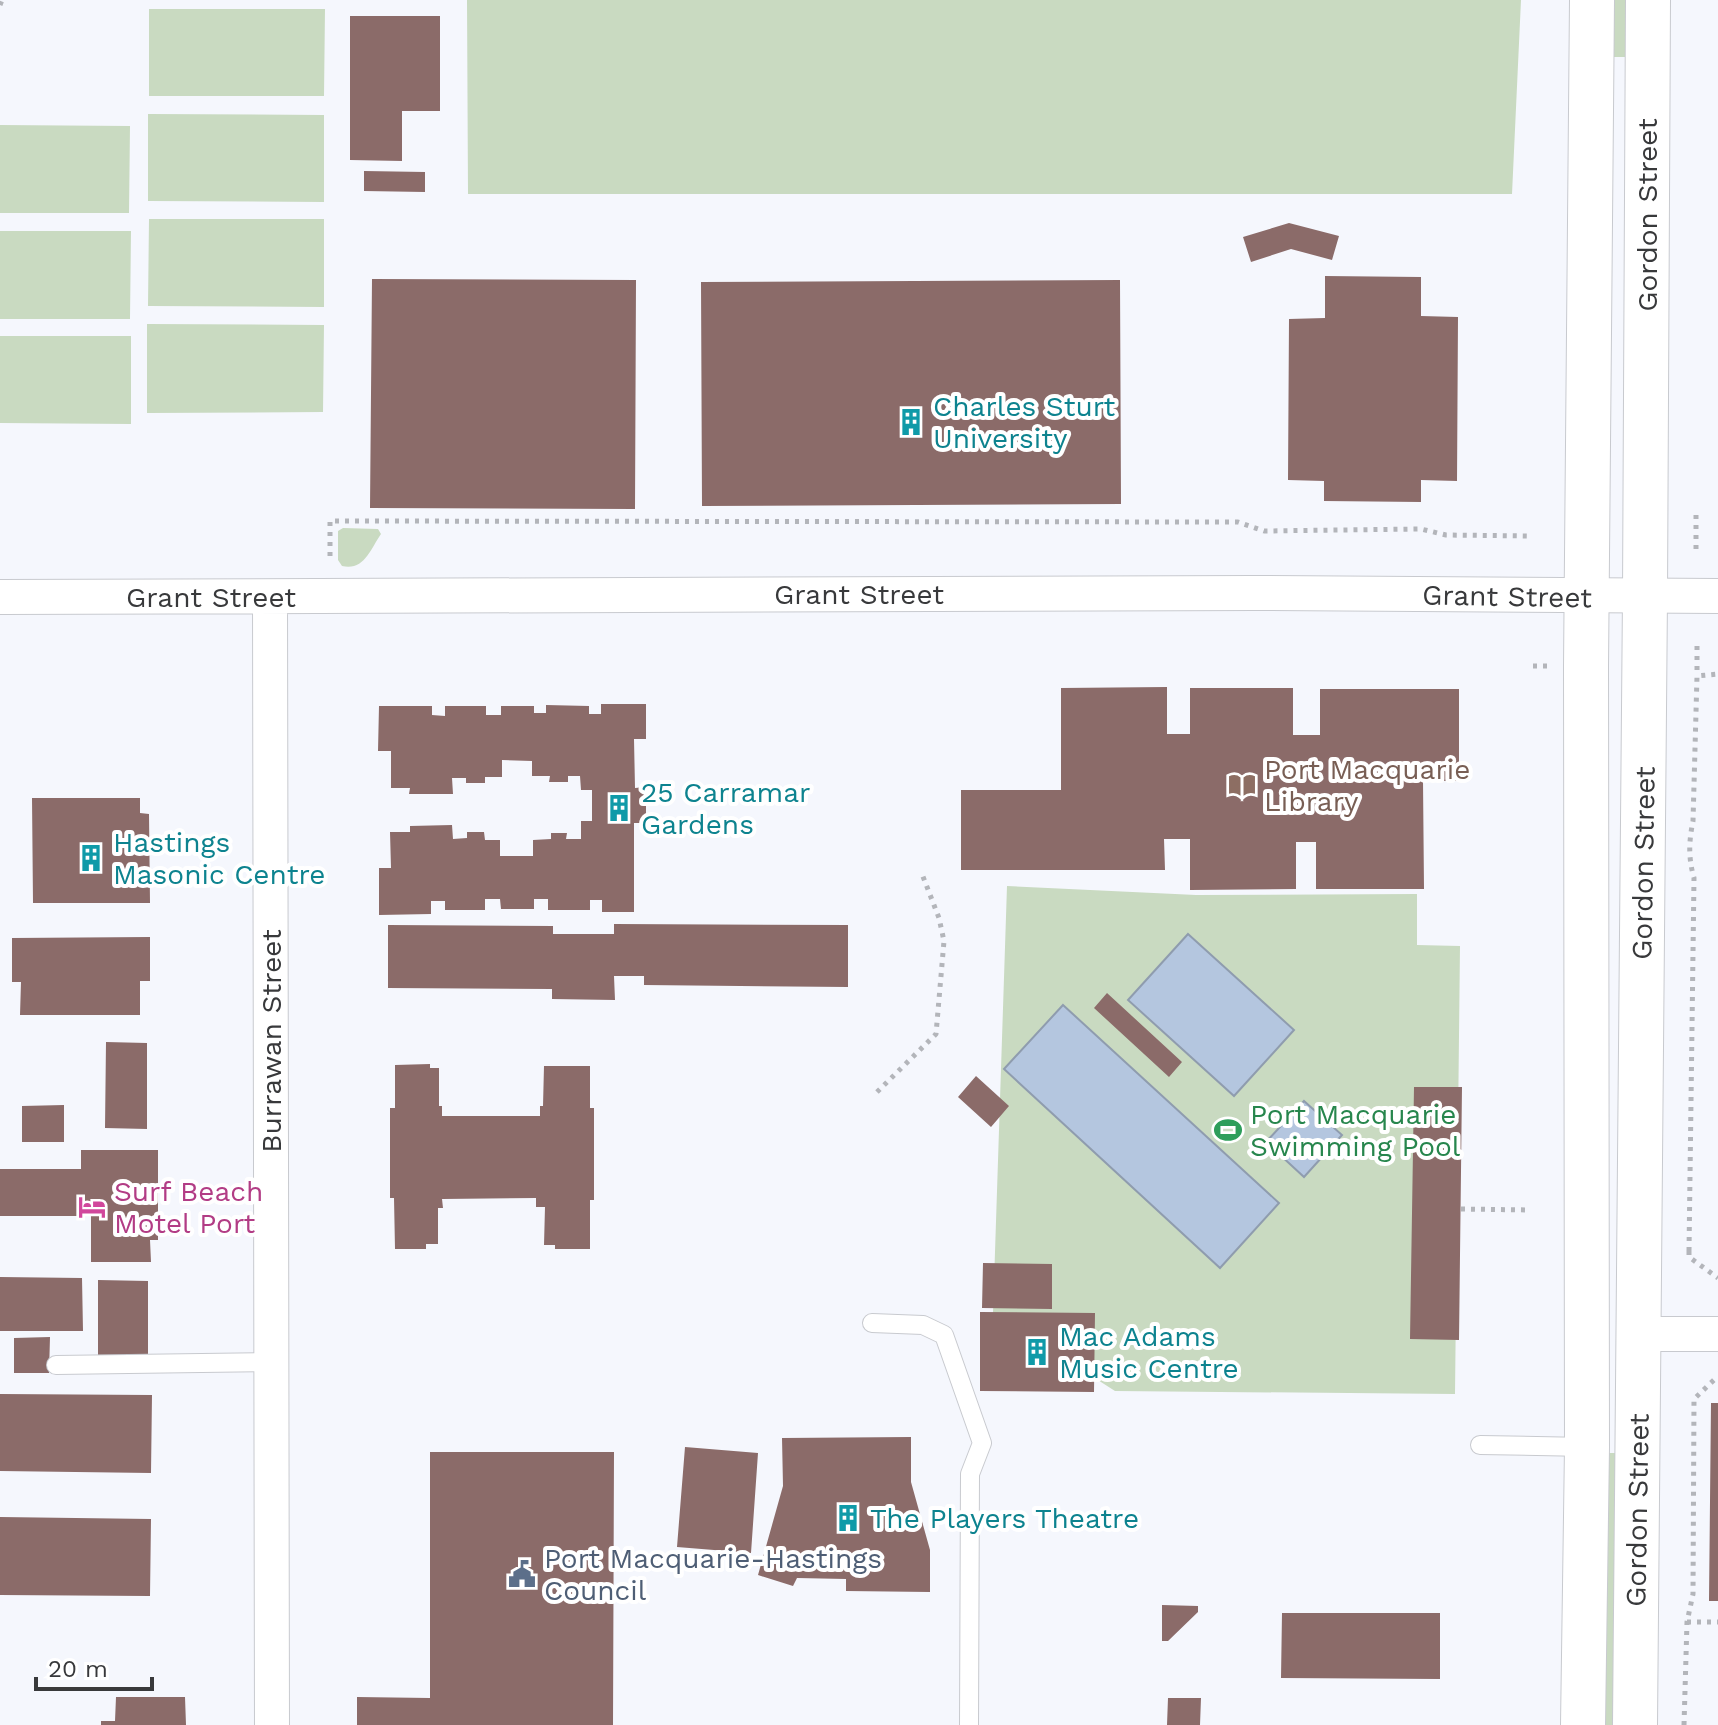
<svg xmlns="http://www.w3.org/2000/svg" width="1718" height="1725" font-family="'Work Sans',sans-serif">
	<rect width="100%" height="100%" fill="#f5f7fd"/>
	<path fill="#c9dac1" d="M467,0H1521L1512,194H468Z
		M1614,0H1627V57H1614Z
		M149,9H325L324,96H149Z
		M148,114L324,115V202L148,201Z
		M0,125L130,126L129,213H0Z
		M149,219H324V307L148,306Z
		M0,231H131L130,319H0Z
		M147,324L324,325L323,412L147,413Z
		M0,336H131V424L0,423Z
		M343,528L378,529L381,534C370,550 364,571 342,566L338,560V531Z
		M1007,886L1196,895L1417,894V945L1460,946L1455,1394L1115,1391L993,1313Z
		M1603,1453H1618L1615,1725H1604Z"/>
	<path fill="#b4c6df" stroke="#8f9cae" stroke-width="2" d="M1188,934L1294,1030L1234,1096L1128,1000Z
		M1063,1005L1279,1203L1220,1268L1004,1069Z
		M1304,1101L1342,1135L1304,1177L1266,1142Z"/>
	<path fill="#8b6b69" d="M350,16H440V111H402V161L350,160Z
		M364,171L425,172V192L364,191Z
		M1289,223L1339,236L1332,260L1291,249L1251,262L1243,237Z
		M1325,276L1421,277V316L1458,317L1457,481L1421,480V502L1324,501V481L1288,480L1289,319L1325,318Z
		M372,279L636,280L635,509L370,508Z
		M1120,280L1121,504L702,506L701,282Z
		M1167,687V734H1190V688H1293V735H1320V689H1459V781H1423L1424,889H1316V842H1296V889L1190,890V839H1164L1165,870H961V790H1061V688Z
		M601,704H646V739H634L635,788L646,787V823H634V912H602V900H590V910H548V899H534V909H501L500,899H485V910H445V901H431V914L379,915V868H391L390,832H410V826L452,825L453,839L467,838V832H484L485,840H500V856H533V840L551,839V833H567L566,839H581V821H592V790H581L580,776H568V782H549L550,776H532V761L502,760V777H485V783H466V778H452L453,794H409L410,788H391V751H378L379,706H432V715L445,716V706H486V715H501V706H534V713H546V705L589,706V714H601Z
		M32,798H140V813L149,814L150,903H33Z
		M614,924L848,925V987L644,985V976H614L615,1000L552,999V989L388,988V925L553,926V934H614Z
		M150,937V981H140V1015H20L21,982H12V938Z
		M1107,993L1182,1062L1169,1077L1094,1008Z
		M106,1042L147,1043V1129L105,1128Z
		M430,1064V1068H439V1106H442V1116H540V1106H543L544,1066H590V1108H594V1200H590V1249H555V1245H544L545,1207H536V1198L442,1199L443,1208H438V1244H426V1249H395L394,1198H390V1108H395V1065Z
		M976,1076L1009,1106L991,1127L958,1097Z
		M1414,1087H1462L1459,1340L1410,1339Z
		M64,1105V1142H22V1106Z
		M81,1150H158V1240H150L151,1262H91V1216H0V1169H81Z
		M983,1263L1052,1264V1309L982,1308Z
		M0,1277L82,1278L83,1331H0Z
		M98,1280L148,1281V1359H98Z
		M980,1312L1095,1313L1094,1392L980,1391Z
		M50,1337L49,1373H14V1338Z
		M0,1394L152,1395L151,1473L0,1471Z
		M1711,1403H1718V1601H1709Z
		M911,1437V1482L930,1550V1592L846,1591V1579L797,1578L793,1586L758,1575L783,1486L782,1438Z
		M685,1447L758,1453L751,1553L677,1547Z
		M430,1452H614L613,1725H357V1697L430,1698Z
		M0,1517L151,1519L150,1596L0,1595Z
		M1162,1605L1198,1606V1612L1168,1641H1162Z
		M1282,1613H1440V1679L1281,1678Z
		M116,1697H185L186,1725H101V1721H115Z
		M1168,1698H1201L1200,1725H1167Z"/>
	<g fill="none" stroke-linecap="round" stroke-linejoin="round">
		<g stroke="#c8cacf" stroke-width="20">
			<path id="service" d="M872,1323L923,1325L944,1335L982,1443L970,1474L969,1725
				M56,1365L272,1362
				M1480,1445L1587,1447"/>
		</g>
		<g stroke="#c8cacf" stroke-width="36">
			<path id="minor" d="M0,597L1255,593L1718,596
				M270,597L272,1725
				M1639,1334H1718"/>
		</g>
		<g stroke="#c8cacf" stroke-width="46">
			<path id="secondary" d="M1583,1725L1587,1447L1586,666L1592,0
				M1635,1725L1645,596L1648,0"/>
		</g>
		<path stroke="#b3b5ba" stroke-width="5" stroke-dasharray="4 6" stroke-linecap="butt" d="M0,5L2,0
			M1696,515V555
			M330,556V521L1238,522L1264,531L1421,529L1446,535L1531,536
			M1697,646V676
			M1533,666H1547
			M877,1092L936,1034L944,941L939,918L922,874
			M1461,1209L1530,1210
			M1689,1251L1694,878C1688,857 1689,841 1693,821L1697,676L1718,674
			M1689,1251V1257L1718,1278
			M1687,1622H1718
			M1684,1725L1687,1622L1693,1594L1694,1399L1715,1379H1718"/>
		<use href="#service" stroke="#fff" stroke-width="18"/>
		<use href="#minor" stroke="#fff" stroke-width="34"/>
		<use href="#secondary" stroke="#fff" stroke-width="44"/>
	</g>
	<defs>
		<g id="building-bare" transform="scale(2.16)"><path d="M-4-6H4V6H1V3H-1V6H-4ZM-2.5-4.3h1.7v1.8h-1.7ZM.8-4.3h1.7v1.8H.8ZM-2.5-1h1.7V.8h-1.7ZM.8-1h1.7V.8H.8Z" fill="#0f9aa8" stroke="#fff" stroke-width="2.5" paint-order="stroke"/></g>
		<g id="library-bare" transform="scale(2.16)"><path d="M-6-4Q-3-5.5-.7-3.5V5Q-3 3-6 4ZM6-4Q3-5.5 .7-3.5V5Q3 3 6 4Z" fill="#8d6e63" stroke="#fff" stroke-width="2.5" paint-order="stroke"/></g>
		<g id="stadium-bare" transform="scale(2.16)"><path d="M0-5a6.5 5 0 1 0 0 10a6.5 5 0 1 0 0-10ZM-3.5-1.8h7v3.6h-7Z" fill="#2e9e5b" stroke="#fff" stroke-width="2.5" paint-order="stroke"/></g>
		<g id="hotel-bare" transform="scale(2.16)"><path d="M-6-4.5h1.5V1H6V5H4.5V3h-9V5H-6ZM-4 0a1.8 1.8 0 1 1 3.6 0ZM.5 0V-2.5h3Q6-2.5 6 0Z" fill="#d1479c" stroke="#fff" stroke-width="2.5" paint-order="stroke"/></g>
		<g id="civic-bare" transform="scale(2.16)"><path d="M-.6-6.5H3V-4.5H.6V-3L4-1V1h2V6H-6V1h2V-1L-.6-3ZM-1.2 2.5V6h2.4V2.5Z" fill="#5c6f8a" stroke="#fff" stroke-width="2.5" paint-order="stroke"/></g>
	</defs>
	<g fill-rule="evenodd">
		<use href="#building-bare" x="911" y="422"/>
		<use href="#library-bare" x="1242" y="785"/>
		<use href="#building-bare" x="619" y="808"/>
		<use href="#building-bare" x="91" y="858"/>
		<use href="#stadium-bare" x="1228" y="1130"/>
		<use href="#hotel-bare" x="92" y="1207"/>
		<use href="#building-bare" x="1037" y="1352"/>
		<use href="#building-bare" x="848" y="1518"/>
		<use href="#civic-bare" x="522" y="1574"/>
	</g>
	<g text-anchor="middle" stroke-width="8" stroke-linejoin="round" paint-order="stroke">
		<g font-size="28" fill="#38393b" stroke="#fff">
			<text transform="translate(1647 215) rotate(-90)" y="10">Gordon Street</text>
			<text x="859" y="604">Grant Street</text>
			<text transform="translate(1507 596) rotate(1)" y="10">Grant Street</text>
			<text x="211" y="607">Grant Street</text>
			<text transform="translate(1643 863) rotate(-89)" y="10">Gordon Street</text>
			<text transform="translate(271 1041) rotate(-90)" y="10">Burrawan Street</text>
			<text transform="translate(1637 1510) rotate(-89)" y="10">Gordon Street</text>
		</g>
		<g font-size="28" fill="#0d838f" stroke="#fff" text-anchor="start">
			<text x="933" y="416">Charles Sturt<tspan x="933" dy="32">University</tspan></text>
			<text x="641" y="802">25 Carramar<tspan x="641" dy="32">Gardens</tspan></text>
			<text x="113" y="852">Hastings<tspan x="113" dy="32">Masonic Centre</tspan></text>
			<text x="1059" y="1346">Mac Adams<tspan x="1059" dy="32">Music Centre</tspan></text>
			<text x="870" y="1528">The Players Theatre</text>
		</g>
		<g font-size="28" fill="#785e54" stroke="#fff" text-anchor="start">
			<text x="1264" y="779">Port Macquarie<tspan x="1264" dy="32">Library</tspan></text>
		</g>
		<g font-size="28" fill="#27864d" stroke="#fff" text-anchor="start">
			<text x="1250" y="1124">Port Macquarie<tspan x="1250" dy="32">Swimming Pool</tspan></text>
		</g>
		<g font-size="28" fill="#b23c85" stroke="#fff" text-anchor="start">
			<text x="114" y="1201">Surf Beach<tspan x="114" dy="32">Motel Port</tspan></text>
		</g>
		<g font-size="28" fill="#4e5e75" stroke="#fff" text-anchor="start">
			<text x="544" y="1568">Port Macquarie-Hastings<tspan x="544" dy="32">Council</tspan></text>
		</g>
	</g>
	<path d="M36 1677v12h116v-12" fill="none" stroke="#38393b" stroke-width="4"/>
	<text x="48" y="1677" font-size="24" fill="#38393b" stroke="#ffffff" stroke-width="6" paint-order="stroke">20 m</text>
</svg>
